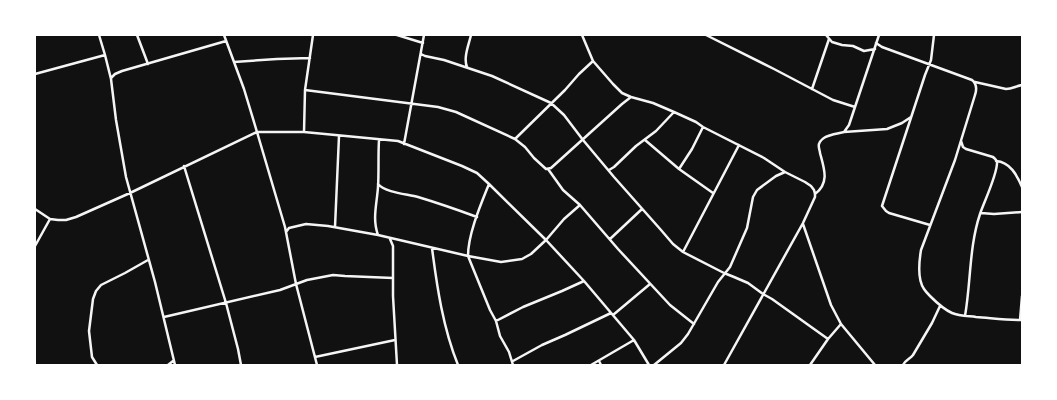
<svg xmlns="http://www.w3.org/2000/svg" width="1057" height="400" font-family="'Fira Sans Condensed',sans-serif">
	<rect width="100%" height="100%" fill="#111"/>
	<g fill="none" stroke-linecap="round" stroke-linejoin="round">
		<path stroke="#f5f5f5" stroke-width="2.5" d="M99,35L105,55L111,79L116,120L126,177L155,282L175,365
			M137,35L148,64
			M224,35L244,89L257,132L285,227L296,284L317,365
			M397,35L423,43
			M582,35L593,61L613,84L622,93L631,97L653,103L674,112L696,122L703,127L764,158L785,172L805,182L811,186L814,190L815,194V197L803,223L724,365
			M706,35L774,69L833,100L855,107
			M826,35L832,42L842,45L853,46L864,51L875,49
			M876,43L882,47L972,80C977,84 977,89 975,95L955,160L921,250C919,262 917,279 924,289C926,292 928,294 930,296C937,303 943,309 952,313C959,316 968,316 976,317C991,318 1006,320 1022,320
			M421,54L425,56L444,60L492,76L551,103L564,115L583,140L614,177L661,230L673,244L683,252L724,273L734,277L748,283L763,294L772,299L828,339
			M234,62L277,59L310,58
			M467,67C463,58 469,44 471,35
			M35,74L105,55
			M111,78L115,74L122,71L226,41
			M975,82L1006,89C1012,89 1016,86 1022,85
			M812,89L829,39
			M305,90L438,107L456,112L515,139L525,147L534,158L546,169L551,168L622,104L631,97
			M304,132L305,90L313,35
			M844,132L887,129L902,123L911,117
			M515,139L565,90L579,74L593,61
			M645,140L679,169L713,193
			M961,141L963,147L966,149L993,157C995,159 996,159 997,162C998,173 984,202 980,214C969,247 971,282 965,316
			M404,144L424,35
			M996,161C1010,162 1017,175 1022,187
			M184,166L226,303L238,349L241,365
			M548,169L563,190L580,205L618,249L670,305L694,324
			M679,169L692,149L703,127
			M609,170L614,167L636,146L656,131L674,112
			M378,184C386,193 407,194 418,197C438,203 458,210 477,217
			M489,184C481,204 468,234 468,256L490,310L496,321L500,336L509,352L513,365
			M815,194C830,183 824,168 820,153C820,151 818,147 819,144C820,140 825,137 828,136C833,134 839,133 844,132L849,125L879,35
			M35,209L50,219L58,220H66L76,217L130,193L257,132H304L398,141L462,166L477,173L489,184L546,240L584,281L634,340L649,365
			M981,213L994,214L1022,212
			M803,224L831,305L841,324L875,365
			M930,225L889,213L886,211L882,206L925,75L931,60L934,35
			M335,227L339,136
			M286,232L289,228L306,224L328,226L378,235L468,256L501,262L522,259L531,254L546,240L564,219L580,205
			M378,235C372,219 377,203 378,187C379,172 378,156 379,140
			M390,239L393,246V296L397,365
			M610,239L642,209
			M35,246L50,219
			M432,248C437,287 443,328 458,365
			M683,252L739,145
			M613,315L650,284
			M164,317L280,290L307,280L333,275L345,276L393,278
			M1020,320L1022,296
			M496,321L523,307L562,291L584,281
			M315,357L395,340
			M513,361L542,345L565,335L611,313
			M599,361L601,365
			M97,365L92,357L89,331L93,299L96,291L101,285L125,273L148,260
			M168,365L173,361
			M591,365L634,340
			M654,365L681,343L688,334L718,282L730,267L747,228L753,197L757,190L776,176L785,172
			M810,365L828,339L841,324
			M903,365C905,360 910,359 913,355L932,323L940,306"/>
	</g>
	<rect width="1057" height="400" fill="none" stroke="#ffffff" stroke-width="72"/>
</svg>
